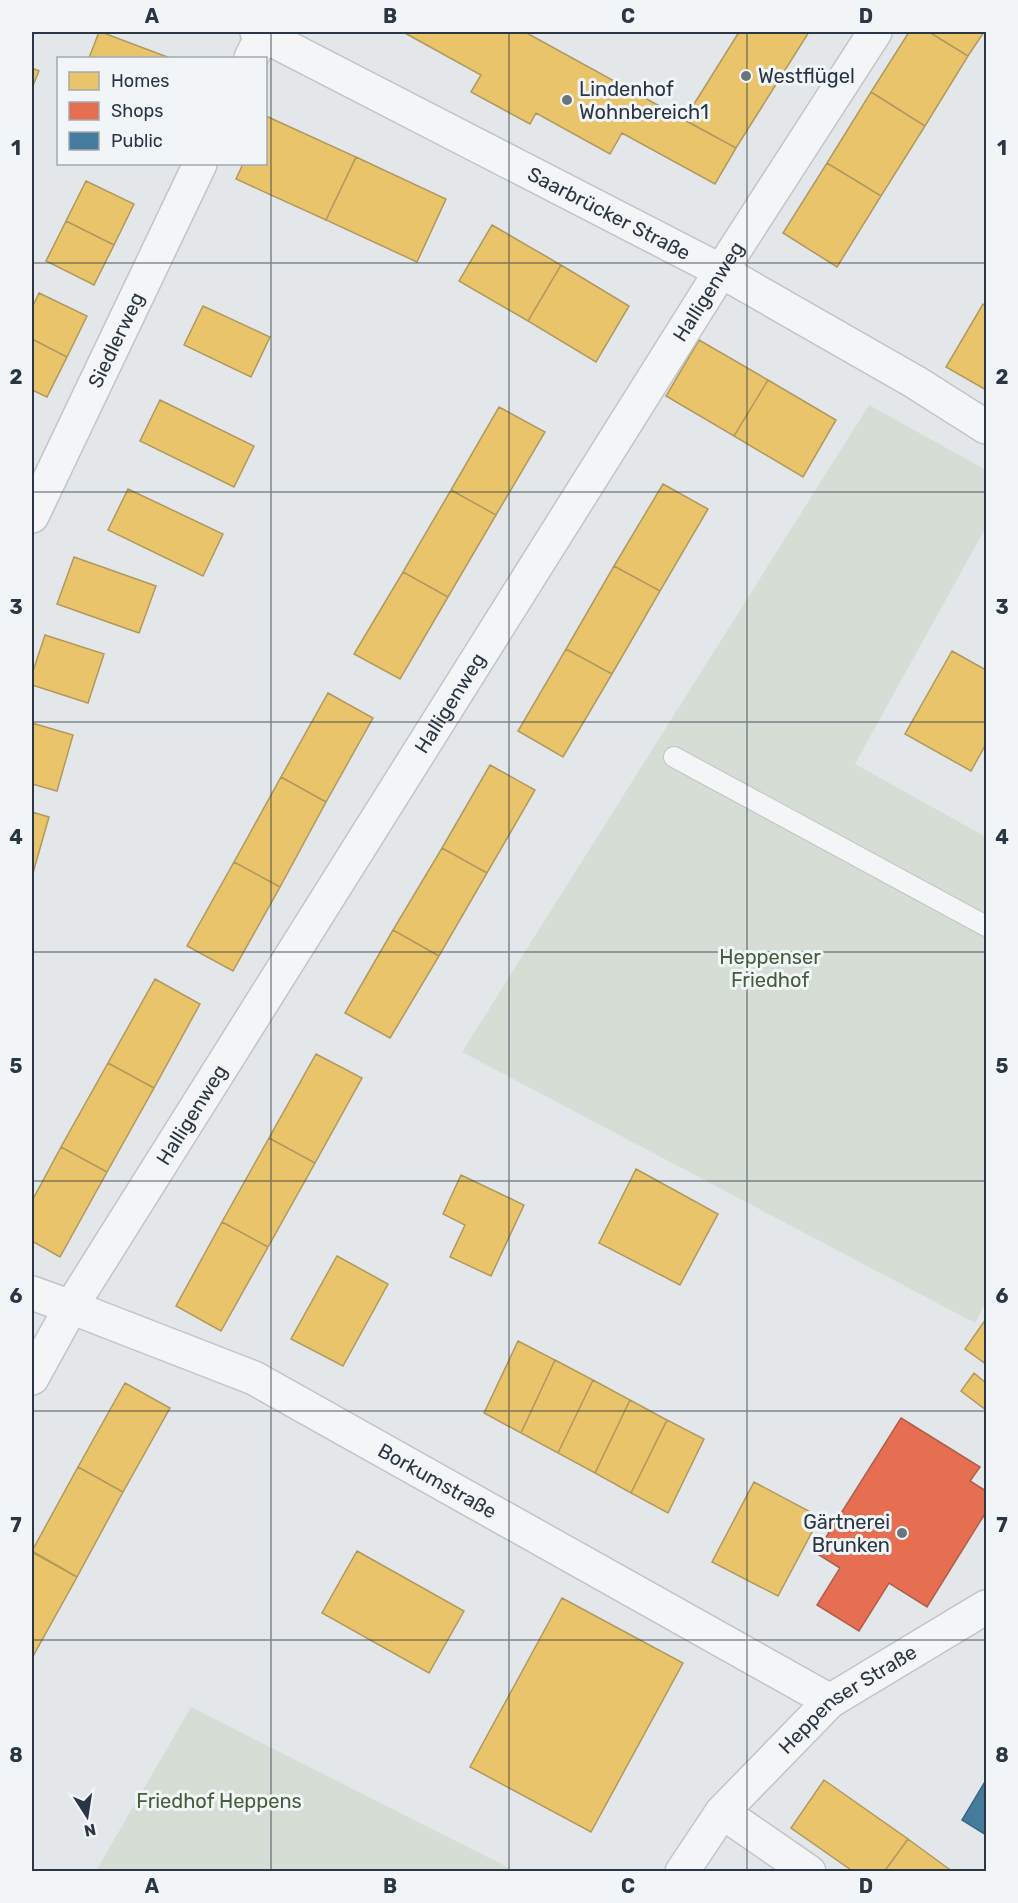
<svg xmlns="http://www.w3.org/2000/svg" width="1018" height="1903" font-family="Rubik,sans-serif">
	<rect width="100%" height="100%" fill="#e4e7e9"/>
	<path fill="#d6ddd4" d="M869,405L986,470V527L855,764L986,837V1301L975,1323L462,1052Z
		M191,1707L515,1871H96Z"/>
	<path fill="#e9c46a" stroke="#b0995e" stroke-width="1.5" d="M99,32H101L170,58H89Z
		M403,32H525L736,148L715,184L622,133L610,154L536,113L530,124L471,92L481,75Z
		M739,32H809L736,148L684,120Z
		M909,32H929L968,56L925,126L871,92Z
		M929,32H984L968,56Z
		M32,68L39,71L32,88Z
		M871,92L925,126L881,196L827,163Z
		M266,116L356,157L326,220L236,179L243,164H266Z
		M356,157L446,199L417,262L326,220Z
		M827,163L881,196L837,267L783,233Z
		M86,181L134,204L114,245L66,221Z
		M66,221L114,245L94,285L46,261Z
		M492,225L561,265L528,321L459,281Z
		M561,265L629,306L596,362L528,321Z
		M39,293L87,316L67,357L32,339V308Z
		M983,304L986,306V390L946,367Z
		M203,306L270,337L251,377L184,345Z
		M32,339L67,357L47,397L32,390Z
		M699,340L768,380L734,436L666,396Z
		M768,380L836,420L803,477L734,436Z
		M160,400L254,446L234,487L140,441Z
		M499,407L545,432L496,515L451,490Z
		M663,484L708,509L660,591L614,566Z
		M128,489L223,534L203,576L108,530Z
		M451,490L496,515L448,597L403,572Z
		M74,557L156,586L139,633L57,604Z
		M614,566L660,591L612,674L566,649Z
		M403,572L448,597L400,679L354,654Z
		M45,635L104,654L88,703L32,685V674Z
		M566,649L612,674L563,757L518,731Z
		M952,651L986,670V744L971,771L905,734Z
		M328,693L373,718L326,802L281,777Z
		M32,723L73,735L57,791L32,784Z
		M490,765L535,790L487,873L442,848Z
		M281,777L326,802L280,887L234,862Z
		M32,812L49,817L33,873L32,872Z
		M442,848L487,873L439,956L393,930Z
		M234,862L280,887L233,971L187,946Z
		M393,930L439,956L390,1038L345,1013Z
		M155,979L200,1004L154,1088L108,1063Z
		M316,1054L362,1078L315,1163L269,1138Z
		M108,1063L154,1088L107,1172L61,1147Z
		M269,1138L315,1163L268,1247L222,1222Z
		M61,1147L107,1172L60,1257L32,1241V1201Z
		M636,1169L718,1214L680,1285L599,1243Z
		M461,1175L524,1205L491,1276L450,1257L465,1225L443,1214Z
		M222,1222L268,1247L221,1331L176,1306Z
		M337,1256L388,1284L343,1366L291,1339Z
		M986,1319V1364L965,1349Z
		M518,1341L555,1360L521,1433L484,1413Z
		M555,1360L593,1380L558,1453L521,1433Z
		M974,1373L986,1383V1410L961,1391Z
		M593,1380L630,1400L595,1473L558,1453Z
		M125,1383L170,1408L123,1492L78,1467Z
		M630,1400L667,1420L631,1493L595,1473Z
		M667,1420L704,1439L668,1513L631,1493Z
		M78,1467L123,1492L77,1577L32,1551Z
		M754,1482L820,1517L778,1596L712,1562Z
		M357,1551L464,1611L429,1673L322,1613Z
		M32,1552L77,1577L32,1658Z
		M562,1598L683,1663L591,1832L470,1767Z
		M824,1780L908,1839L884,1872H854L791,1828Z
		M908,1839L953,1872H884Z"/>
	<path fill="#e76f51" stroke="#ae5e4d" stroke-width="1.5" d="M901,1418L980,1467L970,1481L986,1491V1512L927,1607L889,1583L859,1631L817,1605L840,1568L816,1553Z"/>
	<path fill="#457b9d" stroke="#3d6682" stroke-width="1.5" d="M986,1780V1835L962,1820Z"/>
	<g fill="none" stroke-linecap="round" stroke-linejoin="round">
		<g stroke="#c2c5c7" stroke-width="22">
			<path id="lane" d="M674,757L986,926"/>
		</g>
		<g stroke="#c2c5c7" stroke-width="36">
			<g id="street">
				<path id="s1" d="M257,32L721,271L915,382L986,427"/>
				<path d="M251,58L264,32"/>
				<path id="s2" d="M32,516L200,164"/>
				<path id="s3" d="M32,1293L71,1307L254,1378L830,1701"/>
				<path id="s4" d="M32,1378L71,1307L721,271L875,32"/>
				<path d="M722,1812L809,1872"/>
				<path id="s5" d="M682,1872L722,1812L830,1701L986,1607"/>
			</g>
		</g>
		<use href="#lane" stroke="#f3f5f6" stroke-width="20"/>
		<use href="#street" stroke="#f3f5f6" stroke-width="33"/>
	</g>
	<path fill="none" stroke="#2a3643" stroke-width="1.5" stroke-opacity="0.55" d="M271,32V1872M509,32V1872M747,32V1872M32,263H986M32,492H986M32,722H986M32,952H986M32,1181H986M32,1411H986M32,1640H986"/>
	<g fill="#6b747d" stroke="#f2f5f8" stroke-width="2">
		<circle cx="746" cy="76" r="6"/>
		<circle cx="567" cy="100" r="6"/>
		<circle cx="902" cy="1533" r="6"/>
	</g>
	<g text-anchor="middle" stroke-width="6" stroke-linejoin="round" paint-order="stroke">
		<g font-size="20" fill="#2a3643" stroke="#f2f5f8" text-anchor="start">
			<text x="758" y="83">Westflügel</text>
			<text x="579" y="96">Lindenhof<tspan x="579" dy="23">Wohnbereich1</tspan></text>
			<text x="890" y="1529" text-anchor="end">Gärtnerei<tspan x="890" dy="23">Brunken</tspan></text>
		</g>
		<g font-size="20" fill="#2a3643" stroke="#f2f5f8">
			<text dy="7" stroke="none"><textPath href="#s1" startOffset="396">Saarbrücker Straße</textPath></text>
			<text dy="7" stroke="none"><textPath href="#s4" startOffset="1280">Halligenweg</textPath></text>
			<text dy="7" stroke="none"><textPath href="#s2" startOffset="195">Siedlerweg</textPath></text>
			<text dy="7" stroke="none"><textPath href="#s4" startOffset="794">Halligenweg</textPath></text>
			<text dy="7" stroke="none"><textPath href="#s4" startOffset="308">Halligenweg</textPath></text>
			<text dy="7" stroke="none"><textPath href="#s3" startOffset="448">Borkumstraße</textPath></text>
			<text dy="7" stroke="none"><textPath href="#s5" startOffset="242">Heppenser Straße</textPath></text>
		</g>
		<g font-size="20" fill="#425f37" stroke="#f2f5f8">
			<text x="770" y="964">Heppenser<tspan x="770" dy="23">Friedhof</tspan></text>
			<text x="219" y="1808">Friedhof Heppens</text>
		</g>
	</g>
	<rect width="1018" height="1903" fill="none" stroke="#f2f5f8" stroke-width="66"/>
	<rect x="57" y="57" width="210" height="108" fill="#f2f5f8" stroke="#a2a9b0" stroke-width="1.5"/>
	<rect x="69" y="72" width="30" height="18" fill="#e9c46a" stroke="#a2a9b0" stroke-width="1.5"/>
	<text x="111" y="87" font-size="18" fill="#2a3643">Homes</text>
	<rect x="69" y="102" width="30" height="18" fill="#e76f51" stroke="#a2a9b0" stroke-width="1.5"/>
	<text x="111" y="117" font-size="18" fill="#2a3643">Shops</text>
	<rect x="69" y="132" width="30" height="18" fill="#457b9d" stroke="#a2a9b0" stroke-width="1.5"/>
	<text x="111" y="147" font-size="18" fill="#2a3643">Public</text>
	<g transform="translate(87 1816) rotate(168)" stroke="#f2f5f8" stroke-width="4.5" paint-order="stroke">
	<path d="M0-4.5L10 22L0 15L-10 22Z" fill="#2a3643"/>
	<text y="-9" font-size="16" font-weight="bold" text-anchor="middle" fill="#2a3643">N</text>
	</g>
	<rect x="33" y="33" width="952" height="1837" fill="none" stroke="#2a3643" stroke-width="2"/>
	<g font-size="20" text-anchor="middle" font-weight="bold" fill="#2a3643">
		<text x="152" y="23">A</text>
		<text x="390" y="23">B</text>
		<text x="628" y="23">C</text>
		<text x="866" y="23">D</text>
		<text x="16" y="155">1</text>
		<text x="1002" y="155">1</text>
		<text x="16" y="384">2</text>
		<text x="1002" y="384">2</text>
		<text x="16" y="614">3</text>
		<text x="1002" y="614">3</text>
		<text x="16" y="844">4</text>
		<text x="1002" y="844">4</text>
		<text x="16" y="1073">5</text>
		<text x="1002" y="1073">5</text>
		<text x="16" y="1303">6</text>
		<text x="1002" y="1303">6</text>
		<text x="16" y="1532">7</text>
		<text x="1002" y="1532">7</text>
		<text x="16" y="1762">8</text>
		<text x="1002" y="1762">8</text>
		<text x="152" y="1893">A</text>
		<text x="390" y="1893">B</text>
		<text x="628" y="1893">C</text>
		<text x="866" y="1893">D</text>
	</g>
</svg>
